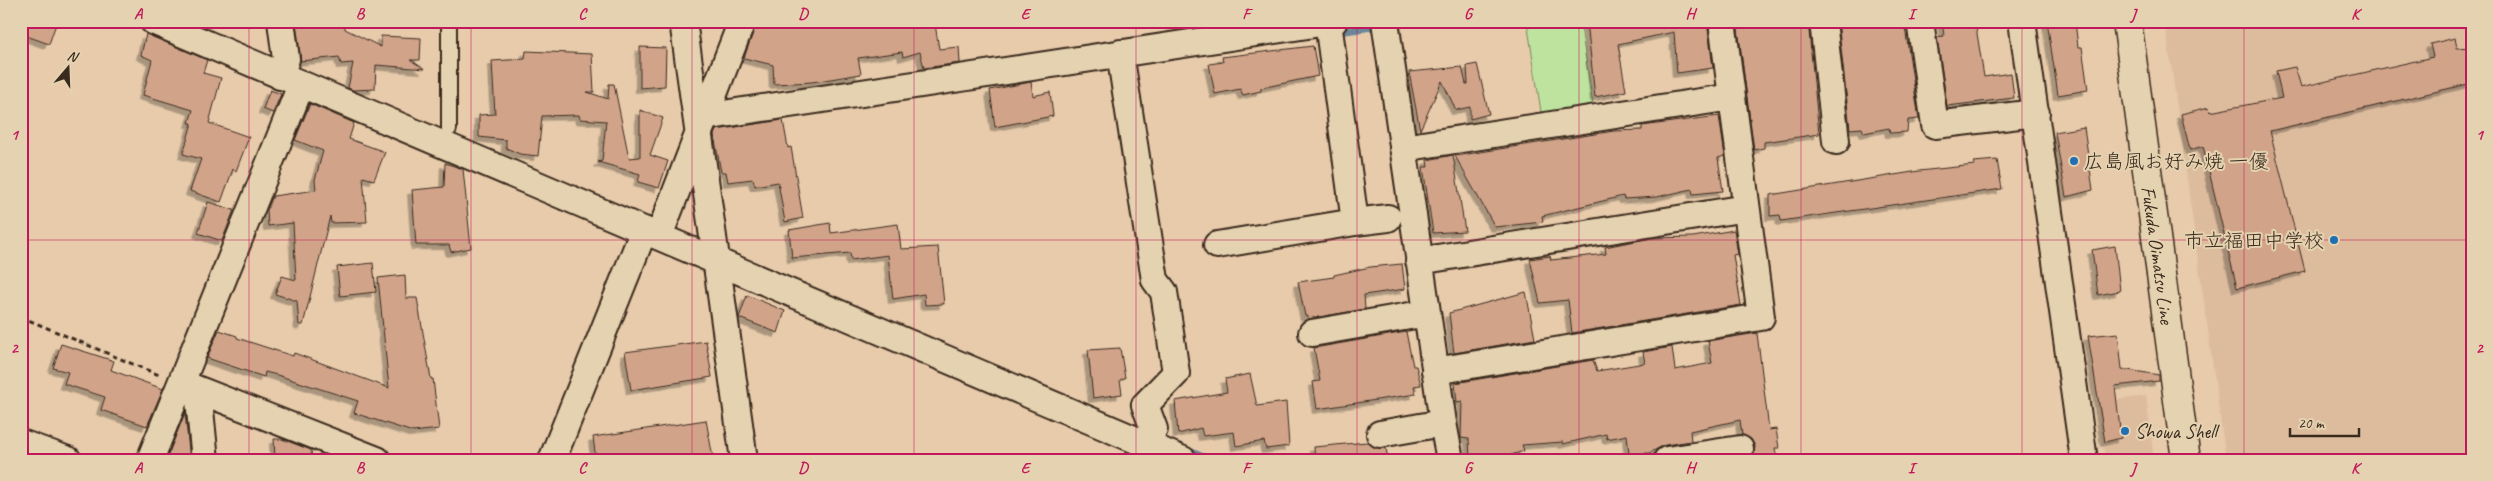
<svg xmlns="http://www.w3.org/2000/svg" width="2493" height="481" font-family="Caveat,'Klee One',sans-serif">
	<defs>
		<filter id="shadow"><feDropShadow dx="-4.5" dy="4.5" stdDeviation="0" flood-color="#0004"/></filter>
	</defs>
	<rect width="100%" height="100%" fill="#e7cbab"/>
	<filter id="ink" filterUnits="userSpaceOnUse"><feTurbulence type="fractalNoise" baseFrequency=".02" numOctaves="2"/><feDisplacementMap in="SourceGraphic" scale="10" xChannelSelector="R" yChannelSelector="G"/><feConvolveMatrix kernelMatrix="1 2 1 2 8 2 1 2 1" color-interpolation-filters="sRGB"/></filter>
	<g filter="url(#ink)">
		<path fill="#ddbc9e" d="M2165,21H2472V460H2226Z
			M2146,396L2154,460H2105L2097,402Z"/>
		<path fill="#bde39e" stroke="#7c865e" d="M1527,21H1580L1594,111L1542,118Z"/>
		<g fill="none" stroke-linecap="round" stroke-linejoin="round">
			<path stroke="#6c8598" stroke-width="7" d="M1333,33L1378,26V30
				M1187,450L1210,460"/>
		</g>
		<path fill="#d1a48a" stroke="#3b2a1e" filter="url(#shadow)" d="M21,21H57L49,44L21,34Z
			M311,21L314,25L345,21V29L381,47V36L421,38L420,60H410L425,69L376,65L375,89L353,90L348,88L353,63L341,64L339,57L301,61L296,23Z
			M757,21H910V27L935,24L939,49L959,47L960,63L924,68L920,52L903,57L902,52L858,58L861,74L812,82L774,84L773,65L744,58Z
			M1587,21H1707L1713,68L1677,73L1674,32L1618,44L1626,91L1595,97Z
			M1737,21H1808L1819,134L1764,142V148L1754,150Z
			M1838,21H1904L1919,119L1908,120L1907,132L1890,133L1889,128L1864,133L1862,128L1850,129Z
			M1942,21H1975L1984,77L2011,73L2014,98L1947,106L1937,37L1944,36Z
			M2047,21H2075L2078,47H2082L2088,90L2058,95Z
			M146,34L207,60L203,73L221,78L209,123L249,137L236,171L233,169L221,202L190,191L201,159L183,154L192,123H189L193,110L143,95L152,60L141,55Z
			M2455,38L2457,48L2472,47V83L2270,131L2305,271L2237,288L2203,146L2190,150L2181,114L2209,107L2210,112L2282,98L2276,71L2295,67L2301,87L2433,57L2430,44Z
			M1313,46L1318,76L1261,88V91L1243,95L1240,89L1215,94L1209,64L1223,62L1222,57Z
			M640,47L666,48L665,86L640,88Z
			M526,51L592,54L594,92H587L608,99L609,84H614L629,158L640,157V110L663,118L650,155L668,161L659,188L638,182L640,174L598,162L602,161L606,121L580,119L579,115L542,116L538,156L520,154L506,148V140L479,137V115L495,114L492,61L525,59Z
			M1477,64L1489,114L1470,119V107L1456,110L1442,81L1420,130L1409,72L1462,67L1466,84H1468L1467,66Z
			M1031,82L1033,96L1050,92L1053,116L995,127L990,90Z
			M270,90L281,94L273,113L263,109Z
			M310,104L354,123L349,139L385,152L374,180L363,177L367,222L331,223L330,216L303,325H299L297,301L275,294L282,276L296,280L293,223L268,226L267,210L273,196L316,190L315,180L323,151L295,140Z
			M1719,116L1725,156L1718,158L1723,191L1693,194L1692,189L1657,197L1624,199L1623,196L1542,216L1543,222L1495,227L1455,156L1614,131L1642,130V126Z
			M783,120L788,148L791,147L803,218L785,222L778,182L755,186L753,179L728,182L726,172H721L714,135L716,130Z
			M2084,127L2093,190L2066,197L2055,132Z
			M1453,155L1465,231L1433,233L1423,167H1428L1427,160Z
			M1997,160L2002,189L1781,221L1780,215L1770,216V195L1919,171L1975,165L1974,162Z
			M445,163L463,169L471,248L451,252L449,245H416L412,190L444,187Z
			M208,202L234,210L222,241L198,233Z
			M830,223L831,233L898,224L901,249L938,247L944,304L925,305L924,294L893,299L888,255L851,260L850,253L792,258L789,230Z
			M1734,230L1738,254L1733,255L1741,305L1572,333L1568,300L1540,303L1530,259L1550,256L1551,260L1606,254L1605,247L1625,243L1652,238L1693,237Z
			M2115,246L2120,291L2098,295L2092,250Z
			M373,263L376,292L340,296L337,267Z
			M1402,264L1405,289L1364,295L1365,309L1308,319V316H1305L1298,282L1334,277V275L1370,267Z
			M405,275L406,298H417L431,379H433L439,429L413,432L354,413L358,401L277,375L265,372L264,377L207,358L219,330L237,336V338L293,356L294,353L389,388L378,278Z
			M1526,292L1535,339L1454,353L1449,313Z
			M747,295L785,311L778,333L739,318Z
			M1406,332L1413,366H1416L1421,385L1414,386L1416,394L1317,409L1313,382L1320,381L1314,348Z
			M1757,333L1769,430L1776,429L1779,448H1775L1777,460H1750L1754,454L1755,446L1751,439L1742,435L1740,420L1690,431L1691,441L1665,445L1649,453L1629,454L1627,435L1607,439L1606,434L1563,444V442L1522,445L1524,451L1495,460H1470L1469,439L1461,438L1462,401L1457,402L1455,383L1593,360L1597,371L1645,363L1643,352L1672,347L1675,370L1712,363L1708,341Z
			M2118,333L2122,369L2159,375V381L2115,386L2121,438L2105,442L2088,336Z
			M706,341L712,377L631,390L625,352Z
			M61,344L114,361L111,370L163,389L147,426L101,410L105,397L64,384L68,372L53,368Z
			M1120,348L1125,378L1120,380L1122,394L1093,398L1088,350Z
			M1250,374L1257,406L1286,402L1289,446L1266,449L1264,441L1236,446L1234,432L1203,436L1201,428L1178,434L1175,401L1227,392L1225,379Z
			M185,413L190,460H166Z
			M706,420L713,458L701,460H596L593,437Z
			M274,439H282L311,450L312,460H275Z
			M1367,442L1375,448H1386L1388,460H1315L1314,447Z"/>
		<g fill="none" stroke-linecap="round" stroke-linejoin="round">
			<g stroke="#3b2a1e" stroke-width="18">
				<path id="service" d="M449,21V129"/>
			</g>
			<g stroke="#3b2a1e" stroke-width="30">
				<path id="minor" d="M153,21L1183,460
					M683,21L744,460
					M1385,21L1443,423L1450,460
					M1823,21L1836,141
					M1920,21L1935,125L2036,113
					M2022,21L2084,460
					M1120,53L1155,280L1164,292L1176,373L1145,405L1154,429L1148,444
					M280,76L286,59L281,21
					M704,117L1334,21
					M1403,148L1732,97
					M1355,222L1388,218
					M659,236L742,21
					M1217,245L1355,222L1328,22
					M1419,261L1746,208
					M1312,333L1427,313
					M1435,371L1761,317L1722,21
					M181,383L377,460
					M198,390L205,460
					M1380,434L1443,423
					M21,443L68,460
					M150,460L301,85
					M552,460L644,230
					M1667,460L1740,449"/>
			</g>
			<g stroke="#3b2a1e" stroke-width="31">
				<path id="secondary" d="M2127,21L2186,460"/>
			</g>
			<path stroke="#3b2a1e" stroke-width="3" stroke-dasharray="5 4" stroke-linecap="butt" d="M21,317L159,375"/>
			<use href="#service" stroke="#e5d2b0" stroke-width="14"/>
			<use href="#minor" stroke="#e5d2b0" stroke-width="26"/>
			<use href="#secondary" stroke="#e5d2b0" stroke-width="28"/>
		</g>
	</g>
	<path fill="none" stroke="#c2185b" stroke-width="1" stroke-opacity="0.55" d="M249,21V460M471,21V460M692,21V460M914,21V460M1136,21V460M1357,21V460M1579,21V460M1801,21V460M2022,21V460M2244,21V460M21,240H2472"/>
	<g fill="#1f6fb2" stroke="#e5d2b0" stroke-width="2">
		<circle cx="2074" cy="161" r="5"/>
		<circle cx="2334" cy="240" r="5"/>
		<circle cx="2125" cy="431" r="5"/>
	</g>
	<g text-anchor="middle" stroke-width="4" stroke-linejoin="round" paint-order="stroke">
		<g font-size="20" fill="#3b2a1e" stroke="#e5d2b0" text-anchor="start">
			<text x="2084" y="168">広島風お好み焼 一優</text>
			<text x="2324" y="247" text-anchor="end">市立福田中学校</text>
			<text x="2135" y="438">Showa Shell</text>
		</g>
		<g font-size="20" fill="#3b2a1e" stroke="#e5d2b0">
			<text transform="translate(2158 255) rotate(82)" y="7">Fukuda Oimatsu Line</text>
		</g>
	</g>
	<rect width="2493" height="481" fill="none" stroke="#e5d2b0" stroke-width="55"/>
	<g transform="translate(68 68) rotate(19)" stroke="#e5d2b0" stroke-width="4" paint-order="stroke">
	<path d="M0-4L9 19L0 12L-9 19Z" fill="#3b2a1e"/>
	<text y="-8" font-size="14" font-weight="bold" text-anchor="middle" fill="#3b2a1e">N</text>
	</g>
	<path d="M2290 428v8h69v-8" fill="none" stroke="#3b2a1e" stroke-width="2.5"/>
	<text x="2298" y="428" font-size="15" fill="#3b2a1e" stroke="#e5d2b0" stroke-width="4" paint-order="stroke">20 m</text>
	<rect x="28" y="28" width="2438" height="426" fill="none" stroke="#c2185b" stroke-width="2"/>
	<g font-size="16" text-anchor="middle" font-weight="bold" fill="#c2185b">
		<text x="138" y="19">A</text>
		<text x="360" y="19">B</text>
		<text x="582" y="19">C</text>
		<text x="803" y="19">D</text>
		<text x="1025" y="19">E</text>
		<text x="1246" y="19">F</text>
		<text x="1468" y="19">G</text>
		<text x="1690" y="19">H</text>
		<text x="1911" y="19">I</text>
		<text x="2133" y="19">J</text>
		<text x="2355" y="19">K</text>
		<text x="14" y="140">1</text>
		<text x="2479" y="140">1</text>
		<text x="14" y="353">2</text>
		<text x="2479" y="353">2</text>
		<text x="138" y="473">A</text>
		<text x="360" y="473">B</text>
		<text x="582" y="473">C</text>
		<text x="803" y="473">D</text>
		<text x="1025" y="473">E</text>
		<text x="1246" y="473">F</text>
		<text x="1468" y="473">G</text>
		<text x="1690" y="473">H</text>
		<text x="1911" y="473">I</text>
		<text x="2133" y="473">J</text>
		<text x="2355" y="473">K</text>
	</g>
</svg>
